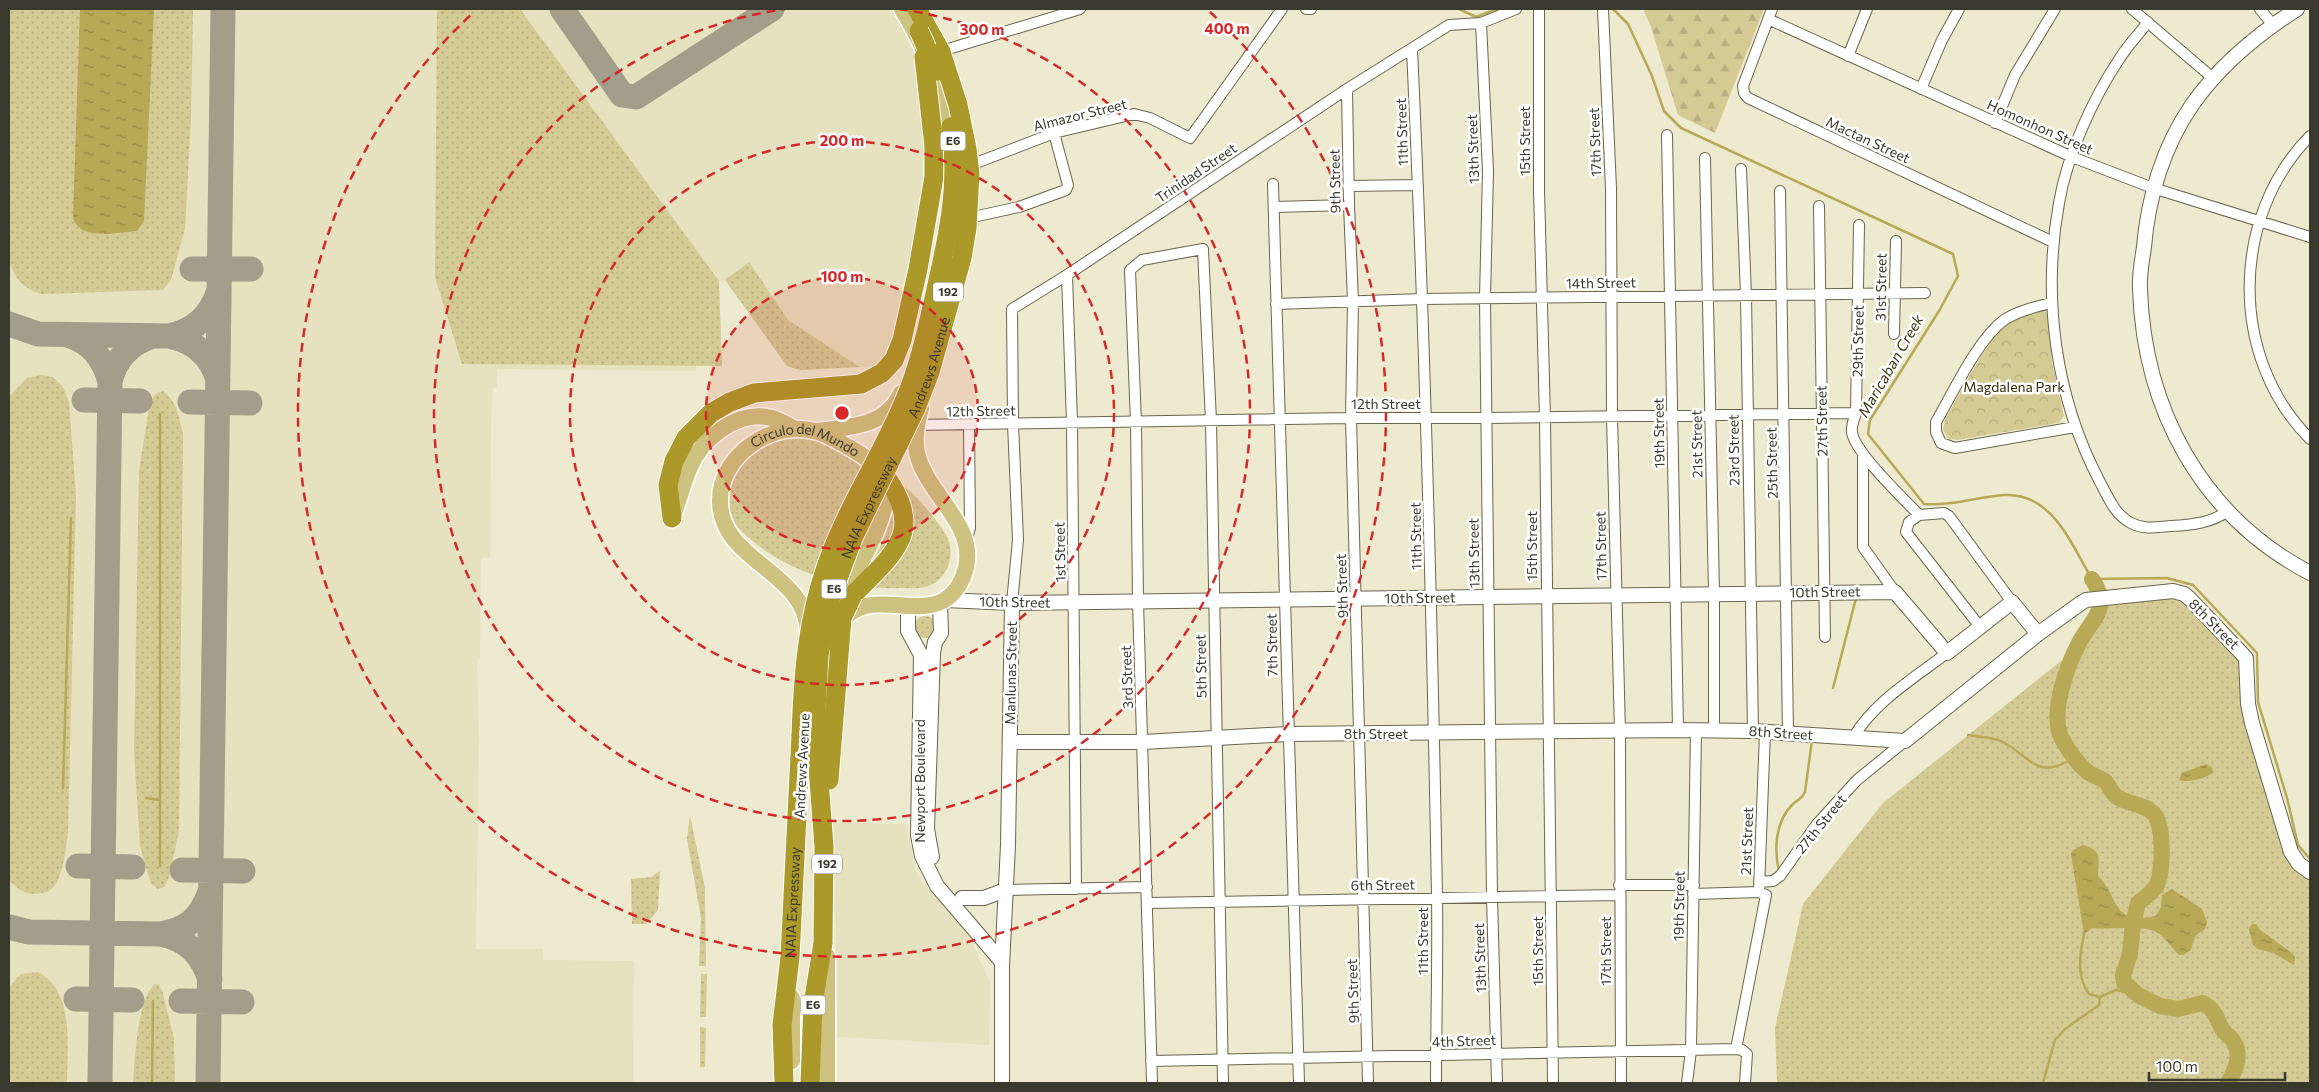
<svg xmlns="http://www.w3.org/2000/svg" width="2319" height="1092" font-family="Commissioner,sans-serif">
	<defs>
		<pattern id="grass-dots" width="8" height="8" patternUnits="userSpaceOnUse" patternTransform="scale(1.25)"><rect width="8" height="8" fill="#d3ca94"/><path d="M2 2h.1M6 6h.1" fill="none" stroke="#b6ae80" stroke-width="1.8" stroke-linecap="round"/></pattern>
		<pattern id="forest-firs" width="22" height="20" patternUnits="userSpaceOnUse" patternTransform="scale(1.25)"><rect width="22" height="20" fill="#d3ca94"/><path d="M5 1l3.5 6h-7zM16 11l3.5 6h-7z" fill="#b6ae80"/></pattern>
		<pattern id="park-crowns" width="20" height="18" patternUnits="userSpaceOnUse" patternTransform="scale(1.25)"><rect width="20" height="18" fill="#d3ca94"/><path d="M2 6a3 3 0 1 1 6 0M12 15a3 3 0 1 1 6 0" fill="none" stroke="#b6ae80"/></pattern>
		<pattern id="water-ripples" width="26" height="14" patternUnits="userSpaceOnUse" patternTransform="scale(1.25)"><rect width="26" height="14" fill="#b7a955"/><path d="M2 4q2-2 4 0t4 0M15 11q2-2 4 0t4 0" fill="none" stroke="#968b47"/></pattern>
	</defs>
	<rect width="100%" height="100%" fill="#eeeacf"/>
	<path fill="#e6e1be" d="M9,9H893L915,53L923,82L933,185L886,366L800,370L787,366L725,280L700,285L696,371L497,369V388H493L491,424L490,557L481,558L480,659L477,660L479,741L476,949H543V960L634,961L633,1083H9Z
		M834,823L907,824L915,869L924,885L967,932L990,982L989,1045L837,1037Z"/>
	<path fill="url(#grass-dots)" d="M9,9H193L191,118L185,229L171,280L163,290L42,294C23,289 15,279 9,261Z
		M437,9H520L719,281L722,366L462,364L435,277Z
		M749,262L788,320L860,367L800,370L787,366L725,280Z
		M41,375L53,377L63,387L69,402L76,496L68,832C66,847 63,886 47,892C44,893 39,893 35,894C25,895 15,887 9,880V397L27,378Z
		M163,391C177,402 179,417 183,434L179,830L170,875L164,887L158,889L151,884L140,846L134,752L139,471L149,408L154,395Z
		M785,436C819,437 840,450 869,465C878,470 888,473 896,479C915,494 934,515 946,535C957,554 947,582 925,587C918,589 910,588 903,588C847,590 791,574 749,538C738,529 726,515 726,500C726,495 728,490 729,485C737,453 757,447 785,436Z
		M2167,598L2186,603L2241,659L2295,870L2310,881V1083H1777L1775,1028L1803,904L1883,803L2086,641L2108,606Z
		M914 627a11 11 0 1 1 22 0a11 11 0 1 1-22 0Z
		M690,815L705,888L706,966H699L701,918L687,839Z
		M660,871L658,910L646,924H632L631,879L651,877Z
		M38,972C75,991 67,1048 67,1083H9V987L21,974Z
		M701,974H707L706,1017H700Z
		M155,984L159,985L162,990L174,1039L175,1083H133C135,1061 137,998 155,984Z
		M700,1027L706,1028L705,1067H700Z"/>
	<path fill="url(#forest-firs)" d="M1643,9H1764L1715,133L1678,115L1651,27Z"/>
	<path fill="url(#park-crowns)" d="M2044,311L2048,314L2052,362L2064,416L2058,423L1957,440L1949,439L1943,430L1945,419C1960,394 1987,340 2007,323C2017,315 2031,313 2044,311Z"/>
	<path fill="url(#water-ripples)" d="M80,9H154L144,221L137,231C118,232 81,242 73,218Z
		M2206,764L2212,768L2213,772C2206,779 2188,783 2179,780L2182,773Z
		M2083,845C2104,851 2098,859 2098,876C2121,898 2109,925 2156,916L2161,907L2162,895L2172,889L2202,909L2207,922L2205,929L2195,936L2191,950L2183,955H2179C2172,948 2164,936 2156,932C2144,925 2108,930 2092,928L2084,934L2071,854L2073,850Z
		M2252,924H2256L2259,929L2292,953L2295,957L2294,965L2273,953L2258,949L2253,945L2249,929Z"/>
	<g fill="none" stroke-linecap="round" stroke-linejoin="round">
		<path stroke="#b7a955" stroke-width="2.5" d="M1459,9L1476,17L1497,9
			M1613,9L1628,24L1652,76L1664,111L1681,128L1953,254L1958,276L1939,311L1870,420L1868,434L1924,504C1952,506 1977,497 2004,495C2052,492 2071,544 2092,579L2167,578L2193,585L2257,653L2258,702L2287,798L2298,845L2310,859
			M160,414V866
			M1833,688L1856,598
			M1968,735C1979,737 1994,737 2003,742C2029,756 2036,780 2070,760L2071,754
			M63,788L71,518
			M146,798L160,800
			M1779,871C1774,850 1775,822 1792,805C1797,800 1802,799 1805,792L1812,740
			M2084,934C2080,953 2076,977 2089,994L2100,997L2116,990L2138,995
			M152,1083L153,1001
			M2043,1083L2055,1040L2065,1029L2099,1005L2100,997"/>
		<path stroke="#b7a955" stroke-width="16" d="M2092,579C2112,609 2092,618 2079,643C2067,666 2050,712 2061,737C2068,750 2077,764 2089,773C2094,776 2101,778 2106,782C2110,787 2112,794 2117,797C2128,804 2143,804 2152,812C2165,821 2163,871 2157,885C2152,893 2146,897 2138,903L2133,924L2130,954L2123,975L2124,982L2138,995L2160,1006L2178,1009L2203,1003C2214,1009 2216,1016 2221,1027C2224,1034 2231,1036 2234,1042C2242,1056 2235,1071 2228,1083"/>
		<path stroke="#a29e8a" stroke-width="25" d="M562,9L622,95L636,97L772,9
			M192,269H251
			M9,324L38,334L169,336C194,331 210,317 218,293
			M67,335C90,341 104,359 110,382
			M169,336C194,341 211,355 218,380
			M84,400L140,401
			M190,402L250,403
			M78,866L133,867
			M182,870L243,871
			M9,927L29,932L160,934C188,930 200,918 210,892
			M160,934C187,939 201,954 210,979
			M76,999L132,1000
			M181,1001L242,1002
			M100,1083L110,382C115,359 130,343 153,336
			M208,1083L223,9"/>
		<g stroke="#6a664e" stroke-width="12">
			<path id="street" d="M1306,9H1311
				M1539,9V190L1545,418L1553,1083
				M1603,9L1611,188L1612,417L1620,732L1621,1083
				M1772,9L1743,86L1744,93L1748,98L2053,242
				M2132,9L2214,79
				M2260,9L2273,25
				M1768,19L2072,157L2153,188L2310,237
				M2148,22C2139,34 2128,45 2120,58C2093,98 2067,155 2059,203C2042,297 2055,397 2100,482C2108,497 2115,515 2131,523C2144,530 2157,527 2171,526C2192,525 2211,523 2228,511
				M1481,23L1488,171L1485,298L1492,897L1497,1083
				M1412,49C1425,331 1432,613 1437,896C1438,958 1436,1021 1436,1083
				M945,50L1080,9
				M1848,56L1867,9
				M1347,89L1349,205L1353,301L1351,418L1368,1083
				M1921,89L1942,40L1959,9
				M1995,123L2015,75L2055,9
				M1667,135L1678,730
				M2310,136C2230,217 2229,358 2310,439
				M1705,158L1714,593V730
				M968,166L1054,133L1134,114L1150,118L1190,138L1282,9
				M1741,169L1746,295L1753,731
				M1273,184L1299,1083
				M1348,186L1418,185
				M1780,191L1788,734
				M1819,206L1825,637
				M1274,207L1349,205
				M964,219L1019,207L1066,190L1068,185L1054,133
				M1859,225L1856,413C1854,419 1851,426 1852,432C1854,452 1904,499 1919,515L1944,513L1949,516L2012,602
				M1067,275L1072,423L1076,889
				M2051,303C2035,307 2018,311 2004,320C1977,340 1953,393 1936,422V432L1941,443L1955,448L2075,427
				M1276,304L1423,299L1925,293
				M1894,334L1896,241
				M917,425L1351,418H1486L1856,413
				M1863,454V547L1895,592
				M1919,515L1909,522L1906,532L1981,628
				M966,542L970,528L969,425
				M1012,603L1018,540L1013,424L1012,309L1067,275L1347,89L1449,25L1481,23L1516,9
				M1853,738C1874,702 1914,678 1947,653
				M1759,882L1773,881L1780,876L1817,824L1857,780L1905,741
				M1619,885H1694
				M1759,889L1765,732
				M1005,890L1147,887
				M1693,894L1759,892L1766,895L1736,1049
				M1147,903L1619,895
				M1151,1061L1736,1049L1742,1050L1747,1054L1745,1083
				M1152,1083L1138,601L1136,423L1130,270L1142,260L1203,249L1211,421L1223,1083
				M1687,1083L1691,1050L1696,730"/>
		</g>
		<g stroke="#6a664e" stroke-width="16">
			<path id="secondary" d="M2297,9C2258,34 2219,66 2192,105C2163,147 2148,198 2144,247C2142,261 2139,275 2140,289C2144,409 2201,516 2310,573
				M945,600L1012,603L1895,592L1947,653L2012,602L2038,634
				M908,607V631L921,655L918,835L922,856L937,886L1002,962
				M1010,742H1143L1288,734L1678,730L1753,731L1905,741L2038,634L2081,603L2086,600L2173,591L2184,594L2189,598L2246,658L2248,704L2252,723L2291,852L2299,864L2310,872
				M932,857L927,829L933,653L935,642L941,633L940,602
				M962,898H984L1005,890
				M1002,1083V966L1008,845L1012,603"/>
		</g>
		<g stroke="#fff" stroke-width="19">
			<g id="primary">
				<path d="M902,9C927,50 943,92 949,140"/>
				<path d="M817,431C849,427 886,427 901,393"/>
				<path d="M672,518C679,501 683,483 690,467C702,439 735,412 767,417C777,418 786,424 795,429"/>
				<path d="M841,623C871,578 938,637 963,577C983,527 927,497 917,453C914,437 917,423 921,408"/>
				<path id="s1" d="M808,632C806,570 719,562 720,500C720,454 775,418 818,432C830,436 843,444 855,451C870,460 885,469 886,490C888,515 864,558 851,580C845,592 837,600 835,614"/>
				<path d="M792,1061V998"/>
				<path d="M827,1083V956"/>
			</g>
		</g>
		<g stroke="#fff" stroke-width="21">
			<g id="highway">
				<path d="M917,9L941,52"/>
				<path d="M672,518L668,485L674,461L686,438L711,413L730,402L754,393L861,384L882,373L894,360L902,340L918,269L934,177V146"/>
				<path d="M853,595C868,579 889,562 899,542C913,516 894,484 876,465"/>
				<path id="s2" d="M784,1083L782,1025L790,957L801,735"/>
				<path d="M810,1083L813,1004L823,943"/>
			</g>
		</g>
		<use href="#street" stroke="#fff" stroke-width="10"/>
		<use href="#secondary" stroke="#fff" stroke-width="14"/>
		<use href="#primary" stroke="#cdc27f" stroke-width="16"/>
		<use href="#highway" stroke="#ab9a2a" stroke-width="19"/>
		<g stroke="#fff" stroke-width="21" stroke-linecap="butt">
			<g id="highway-bridge">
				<path d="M919,31L937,71"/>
				<path d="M924,57L934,146"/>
				<path d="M801,735C803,677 807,620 827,564C847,508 880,458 903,404C918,370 926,334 934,298C947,241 960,186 951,127"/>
				<path d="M829,780L842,618L853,595"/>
				<path id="s3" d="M823,943L824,846L815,728L819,655L825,626L830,600L853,538L916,408L930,372L962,258L967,228L970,174L967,149L958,105L941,52"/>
			</g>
		</g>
		<use href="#highway-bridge" stroke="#ab9a2a" stroke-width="19"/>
	</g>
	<circle cx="842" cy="413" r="136" fill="#d62828" fill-opacity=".12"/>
	<g fill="none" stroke="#d62828" stroke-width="2.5" stroke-dasharray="9 6">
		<circle cx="842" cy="413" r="136"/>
		<circle cx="842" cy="413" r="272"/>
		<path d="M899 9A408 408 0 1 1 785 9"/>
		<path d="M1210 12A544 544 0 1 1 474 12"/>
	</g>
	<g text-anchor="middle" stroke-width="5" stroke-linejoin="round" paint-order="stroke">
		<g fill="#fff" stroke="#75746d" stroke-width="1">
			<rect x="940.5" y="131.5" width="25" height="19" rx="4"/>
			<rect x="933" y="282.5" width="30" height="19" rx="4"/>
			<rect x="821.5" y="579.5" width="25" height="19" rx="4"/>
			<rect x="812" y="854.5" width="30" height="19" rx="4"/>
			<rect x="800.5" y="995.5" width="25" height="19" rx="4"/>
		</g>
		<g font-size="12" font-weight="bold" fill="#3a392e">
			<text x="953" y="145">E6</text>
			<text x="948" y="296">192</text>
			<text x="834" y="593">E6</text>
			<text x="827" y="868">192</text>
			<text x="813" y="1009">E6</text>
		</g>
		<g font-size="14" fill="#3a392e" stroke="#fff">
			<text transform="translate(1080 115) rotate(-14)" y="5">Almazor Street</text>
			<text transform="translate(2040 127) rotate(24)" y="5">Homonhon Street</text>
			<text transform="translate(1402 132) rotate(-92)" y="5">11th Street</text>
			<text transform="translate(1868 140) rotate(25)" y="5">Mactan Street</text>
			<text transform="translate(1525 141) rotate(-90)" y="5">15th Street</text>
			<text transform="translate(1595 142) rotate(-92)" y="5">17th Street</text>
			<text transform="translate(1473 149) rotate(-92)" y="5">13th Street</text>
			<text transform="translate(1196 173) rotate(-34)" y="5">Trinidad Street</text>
			<text transform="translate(1335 181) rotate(-91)" y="5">9th Street</text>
			<text transform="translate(1601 283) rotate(-1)" y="5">14th Street</text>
			<text transform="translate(1881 287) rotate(-89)" y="5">31st Street</text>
			<text transform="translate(1858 341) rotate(-89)" y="5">29th Street</text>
			<text dy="5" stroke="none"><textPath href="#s3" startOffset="598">Andrews Avenue</textPath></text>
			<text x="1386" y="409">12th Street</text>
			<text transform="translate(981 411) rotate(-1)" y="5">12th Street</text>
			<text transform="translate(1822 421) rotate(-91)" y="5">27th Street</text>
			<text transform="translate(1659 433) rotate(-91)" y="5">19th Street</text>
			<text transform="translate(1697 444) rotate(-91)" y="5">21st Street</text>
			<text transform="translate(1734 450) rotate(-91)" y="5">23rd Street</text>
			<text dy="5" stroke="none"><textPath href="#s1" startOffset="289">Circulo del Mundo</textPath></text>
			<text transform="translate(1772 463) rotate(-91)" y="5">25th Street</text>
			<text dy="5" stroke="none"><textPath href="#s3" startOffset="445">NAIA Expressway</textPath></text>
			<text transform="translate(1416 536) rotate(-91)" y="5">11th Street</text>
			<text transform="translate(1532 546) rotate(-90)" y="5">15th Street</text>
			<text transform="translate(1601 546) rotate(-91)" y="5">17th Street</text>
			<text transform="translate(1060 552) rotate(-91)" y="5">1st Street</text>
			<text transform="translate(1474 553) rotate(-91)" y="5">13th Street</text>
			<text transform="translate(1342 586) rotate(-92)" y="5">9th Street</text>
			<text transform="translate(1825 592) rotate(-1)" y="5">10th Street</text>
			<text transform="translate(1420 598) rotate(-1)" y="5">10th Street</text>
			<text transform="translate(1015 602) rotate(1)" y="5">10th Street</text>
			<text transform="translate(2214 624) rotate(45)" y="5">8th Street</text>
			<text transform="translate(1272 645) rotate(-91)" y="5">7th Street</text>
			<text transform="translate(1201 666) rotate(-91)" y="5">5th Street</text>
			<text transform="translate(1011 673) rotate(-89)" y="5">Manlunas Street</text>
			<text transform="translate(1127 677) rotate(-92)" y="5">3rd Street</text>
			<text transform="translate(1781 733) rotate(4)" y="5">8th Street</text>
			<text x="1376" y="739">8th Street</text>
			<text transform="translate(802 766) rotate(-87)" y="5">Andrews Avenue</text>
			<text transform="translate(920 781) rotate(-90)" y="5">Newport Boulevard</text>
			<text transform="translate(1821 824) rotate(-51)" y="5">27th Street</text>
			<text transform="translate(1747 841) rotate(-88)" y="5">21st Street</text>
			<text transform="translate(1383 885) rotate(-1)" y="5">6th Street</text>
			<text dy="5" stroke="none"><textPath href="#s2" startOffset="181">NAIA Expressway</textPath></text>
			<text transform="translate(1679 906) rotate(-89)" y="5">19th Street</text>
			<text transform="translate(1423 941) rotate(-90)" y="5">11th Street</text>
			<text transform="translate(1538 951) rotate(-90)" y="5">15th Street</text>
			<text transform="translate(1606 951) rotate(-90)" y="5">17th Street</text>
			<text transform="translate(1480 958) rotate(-92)" y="5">13th Street</text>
			<text transform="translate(1353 991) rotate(-92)" y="5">9th Street</text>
			<text transform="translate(1464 1041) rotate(-2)" y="5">4th Street</text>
		</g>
		<g font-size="14" fill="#332d07" stroke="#fff">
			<text x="2014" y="392">Magdalena Park</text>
		</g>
		<g font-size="15" font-style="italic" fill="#3b3510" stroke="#fff">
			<text transform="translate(1891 366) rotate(-60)" y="5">Maricaban Creek</text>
		</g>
	</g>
	<circle cx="842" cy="413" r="8" fill="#d62828" stroke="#fff" stroke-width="2.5"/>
	<g font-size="15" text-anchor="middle" font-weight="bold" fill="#d62828" stroke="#fff" stroke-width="5" stroke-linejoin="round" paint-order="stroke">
		<text x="1227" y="34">400 m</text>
		<text x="982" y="35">300 m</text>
		<text x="842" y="146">200 m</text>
		<text x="842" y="282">100 m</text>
	</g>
	<rect width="2319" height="1092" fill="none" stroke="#3a392e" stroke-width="20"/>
	<path d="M2149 1072v8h136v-8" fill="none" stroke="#3a392e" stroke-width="2.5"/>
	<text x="2156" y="1072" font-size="15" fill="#3a392e" stroke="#ffffff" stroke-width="4" paint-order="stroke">100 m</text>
</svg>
